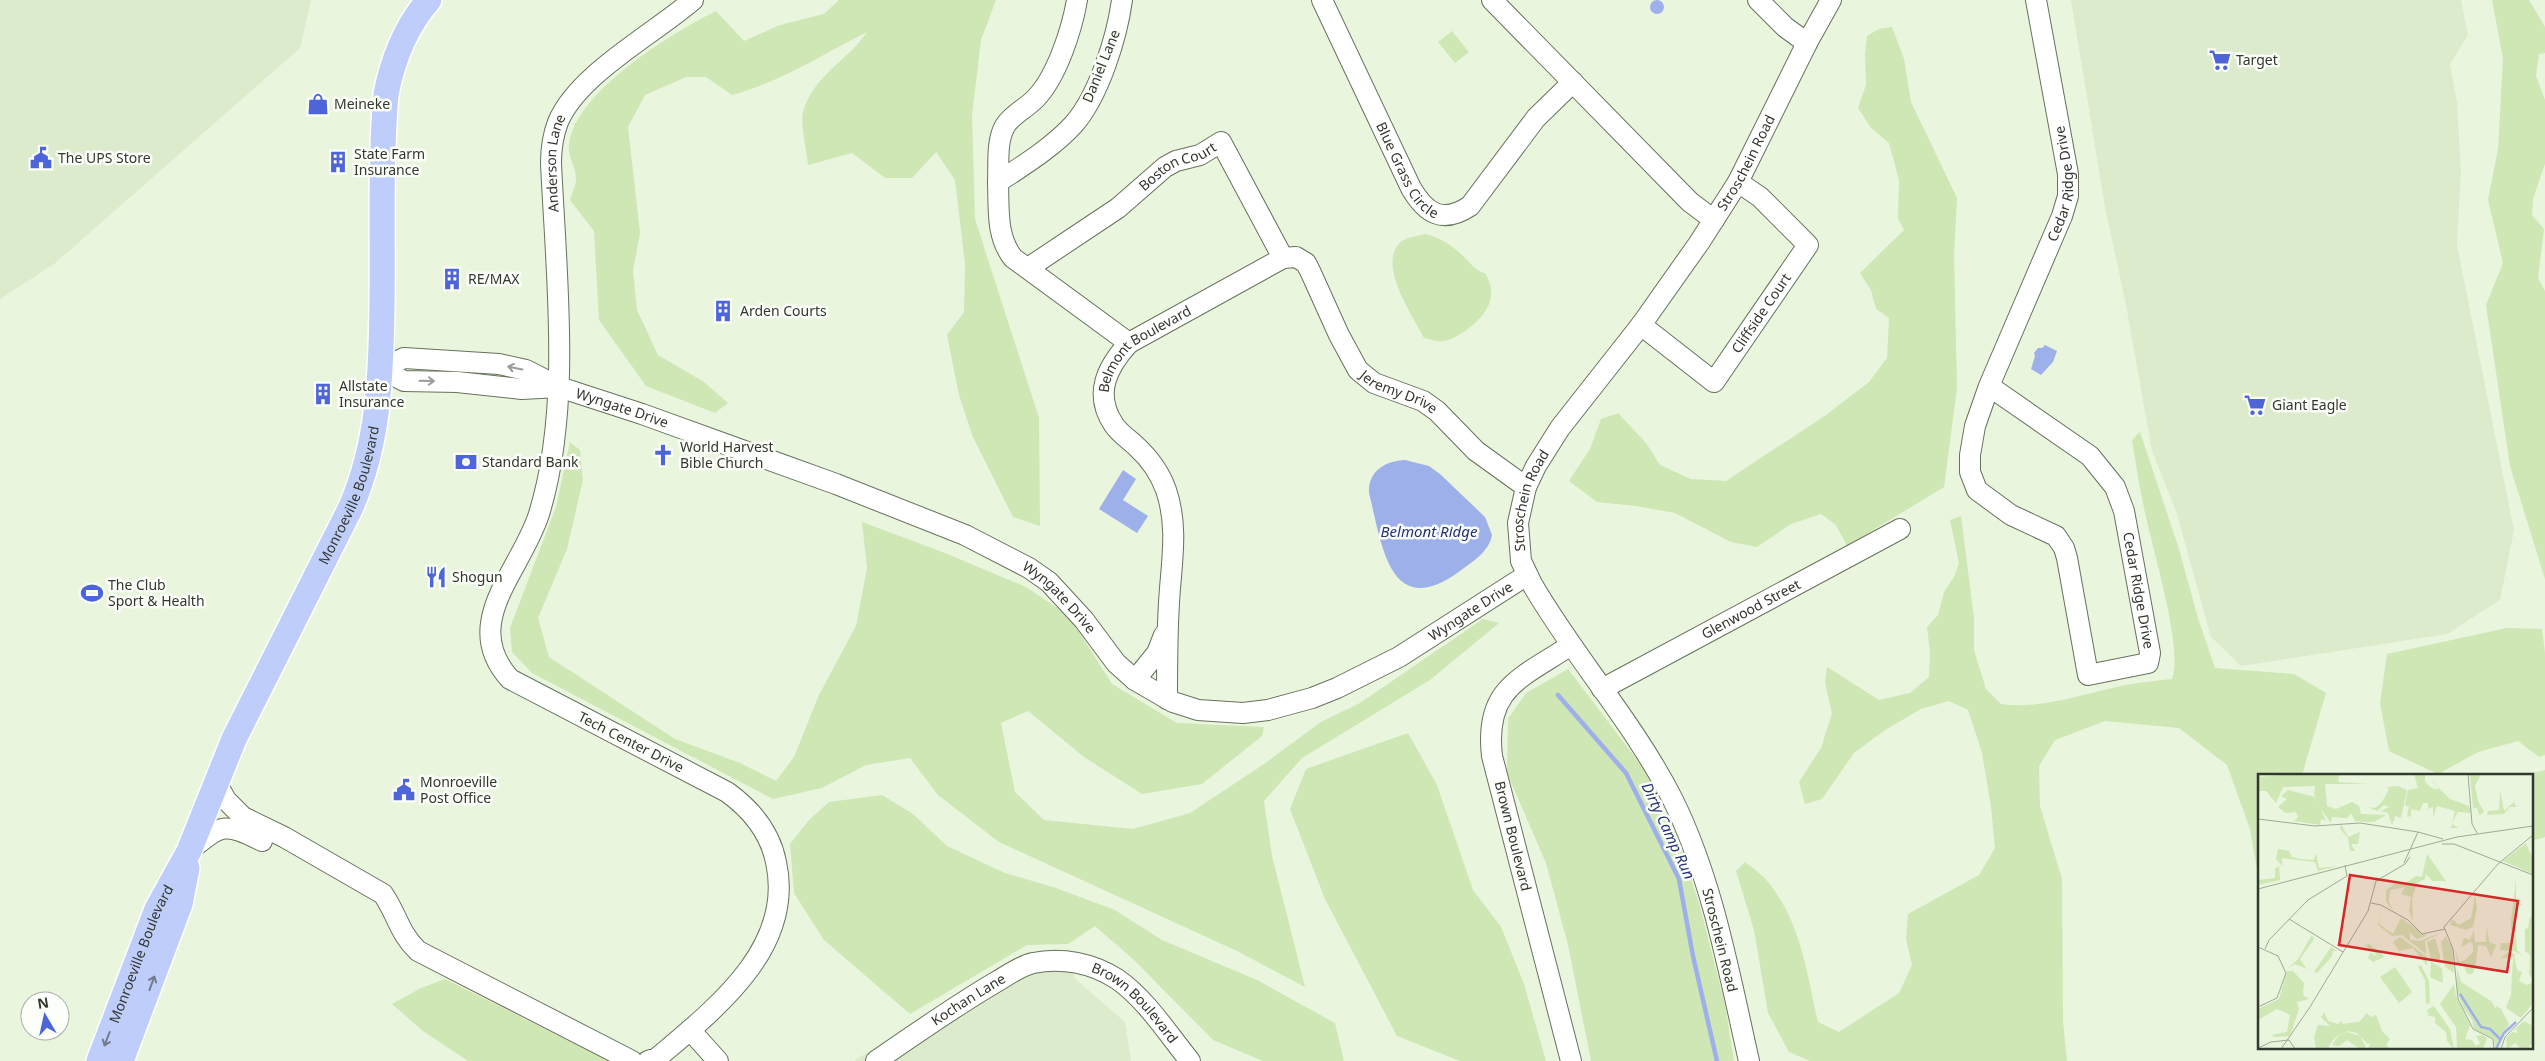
<svg xmlns="http://www.w3.org/2000/svg" width="2545" height="1061" font-family="'Noto Sans',sans-serif">
	<rect width="100%" height="100%" fill="#e9f5dd"/>
	<path fill="#dbebcc" d="M0,0H311L300,48L54,264L0,299Z
		M2071,0H2461L2468,35L2450,64L2457,102L2461,172L2457,245L2514,530L2500,600L2447,634L2241,666L2211,637L2177,514L2152,451L2126,305L2105,207Z
		M1075,954L1074,978L1125,1022L1131,1061H854L1015,958Z"/>
	<path fill="#cee7b5" d="M839,0H996L981,40L972,115L975,219L1039,418L1040,526L1013,517L972,435L959,395L947,335L964,312L965,264L955,180L936,152L912,178H885L852,153L808,165C807,152 800,123 803,112C814,74 848,61 867,32C819,56 785,80 732,95L706,77H686L645,95L628,127L640,233L633,270L637,310L658,355L704,382L728,403L715,413L646,386L599,320L594,231L570,200C572,194 575,187 576,181C577,169 567,156 569,144C576,91 672,33 716,11L744,41L780,25L824,14Z
		M2492,0H2529L2545,27V53L2539,54L2536,76L2545,100V164L2533,199L2532,215L2544,229L2538,278L2545,291V579L2510,466L2486,305L2503,263L2488,200L2498,149L2503,59Z
		M1892,27L1904,59L1911,102L1957,198L1954,255L1957,388L1944,487L1847,546L1836,525L1821,514L1791,524L1757,547L1731,542L1675,513L1636,506L1597,502L1569,481L1590,449L1601,419L1618,413L1646,443L1660,465L1691,479L1726,481L1826,415L1869,382L1887,358L1889,318L1876,309L1871,290L1860,273L1904,230L1898,218L1899,180L1889,143L1871,128L1858,108L1866,85L1865,54L1867,36L1879,29Z
		M1452,31L1469,52L1455,63L1438,42Z
		M1425,234C1439,237 1450,244 1461,254C1470,262 1474,270 1486,274C1490,283 1493,291 1490,301C1486,317 1463,335 1448,340C1440,343 1432,340 1424,338C1413,316 1375,262 1402,241C1408,237 1418,236 1425,234Z
		M2140,432L2178,546L2198,618L2215,668L2294,674L2326,693L2302,775H2259V881L2250,829L2227,765L2179,728L2105,721L2055,740L2039,766L2040,806L2062,879L2063,1021L2067,1061H1810L1789,1052L1768,1013L1754,930L1736,871L1745,862C1752,868 1762,874 1768,882C1801,922 1807,974 1818,1022L1839,1032L1899,993L1912,965L1906,939L1908,914L1979,875L1995,848L1991,807L1982,753L1968,710L1949,701L1921,709L1885,730L1854,753L1822,799L1805,804L1799,782L1821,748L1832,713L1825,683L1827,667L1879,700L1910,693L1929,677L1930,653L1927,627L1938,615L1944,592L1954,577L1959,563L1950,520L1961,516L1974,618V650L1986,689L2001,704C2042,710 2085,693 2126,685C2141,682 2156,681 2172,679C2184,649 2151,544 2144,508C2139,486 2136,463 2132,440Z
		M570,442L580,450L583,480L567,549L538,618L549,657L675,739L740,763L776,781L794,757L819,695L856,626L867,568L862,522L945,553L1026,587L1069,616L1112,684L1177,723L1264,727L1262,736L1202,784L1142,794L1084,757L1028,711L1001,723L1015,792L1044,820L1133,829L1190,813L1264,764L1321,722L1360,703L1483,619L1499,623L1430,680L1302,758L1264,801L1272,856L1305,987L1237,951L999,842L938,795L910,758L866,765L822,788L773,799L532,673L512,652L510,628L556,507Z
		M2507,628L2542,629L2545,653V755L2539,757L2518,741L2478,752L2438,774L2389,751L2380,703L2387,654Z
		M1568,669L1644,769L1679,843L1699,903L1725,1004L1734,1061H1591L1568,945L1546,863L1507,773L1508,719L1526,693Z
		M1408,733L1437,785L1473,890L1501,927L1524,984L1546,1061H1460L1397,1036L1325,899L1290,809L1306,769Z
		M2545,770V837L2531,841V775H2524Z
		M882,795L913,814L947,846L1005,873L1053,887L1115,910L1162,940L1257,980L1335,1023L1344,1061H1263L1213,1040L1134,960L1095,926L1068,944L1027,945L910,1014L824,940L794,893L790,844L809,820L829,802Z
		M445,979L609,1061H468L423,1031L392,1004L421,988Z"/>
	<path fill="#9eb0ea" d="M1650 7a7 7 0 1 1 14 0a7 7 0 1 1-14 0Z
		M2045,345L2057,351L2053,362L2041,375L2031,369L2035,356L2034,353L2038,348H2042Z
		M1405,460L1429,466L1440,474L1485,517L1492,535C1489,552 1473,561 1460,571C1389,623 1382,544 1369,493C1368,471 1385,461 1405,460Z
		M1123,470L1136,479L1123,500L1148,516L1137,533L1099,509Z"/>
	<g fill="none" stroke-linecap="round" stroke-linejoin="round">
		<path stroke="#9eb0ea" stroke-width="4.5" d="M1558,695L1626,773L1679,879L1693,956L1717,1061"/>
		<g stroke="#67725d" stroke-width="22">
			<g id="minor">
				<path d="M1122,0C1117,37 1099,95 1074,124C1053,147 1024,165 998,182C999,209 996,236 1013,258L1129,343"/>
				<path id="s1" d="M1322,0L1411,188C1426,214 1443,224 1470,206L1536,118L1573,82"/>
				<path d="M1492,0L1690,202L1714,220"/>
				<path d="M1758,0L1785,27L1807,43"/>
				<path d="M998,182C999,166 996,141 1005,126C1012,114 1027,108 1036,98C1057,76 1072,29 1077,0"/>
				<path id="s2" d="M1028,268L1118,208L1165,167L1176,161L1200,155L1221,142L1283,258"/>
				<path id="s3" d="M1641,325L1714,382L1808,245L1760,197L1738,182"/>
				<path id="s4" d="M381,369L404,358L499,364L526,370L559,387L642,414L836,484L965,535L1029,568L1049,582L1084,620L1116,663L1135,680L1173,702L1198,710L1243,713L1268,710L1312,698L1337,688L1399,657L1527,575"/>
				<path d="M381,369L404,381L457,382L522,389L559,387"/>
				<path id="s5" d="M1989,386L2090,456L2115,487L2124,511L2150,653L2148,663L2088,675L2067,558L2064,548L2056,536L2011,515L1977,490L1970,472V455L1975,426L1989,386L2062,216L2068,196V174L2036,0"/>
				<path d="M1135,680L1157,653L1164,635"/>
				<path id="s6" d="M1602,689L1900,529"/>
				<path id="s7" d="M1167,699C1167,667 1167,635 1169,603C1171,564 1179,528 1166,490C1160,473 1149,458 1136,446C1129,439 1120,434 1114,425C1093,394 1107,367 1129,343L1283,258L1296,257L1306,263L1311,273L1339,335L1358,370L1374,383L1423,401L1437,411L1476,451L1526,487"/>
				<path d="M216,782L226,800L243,817L284,837L383,894C397,914 399,933 418,951L632,1061"/>
				<path d="M189,851C222,824 224,822 262,841"/>
				<path d="M690,1030L718,1061"/>
				<path id="s8" d="M648,1061L657,1058C715,1009 795,948 776,862C770,832 752,810 727,792L510,679C459,623 521,571 539,514C572,407 556,274 551,163C551,149 553,135 558,122C578,74 654,34 693,0"/>
				<path id="s9" d="M876,1061C915,1034 955,1006 996,982C1008,975 1020,966 1033,963C1062,957 1092,963 1117,979C1146,999 1168,1034 1190,1061"/>
				<path d="M1571,1061L1492,756C1484,687 1522,678 1571,645"/>
				<path id="s10" d="M1749,1061C1729,973 1713,881 1673,800C1634,723 1575,658 1532,584L1521,561L1518,523L1526,487L1536,466L1560,428L1641,325L1699,243L1738,182L1807,43L1831,0"/>
			</g>
		</g>
		<g stroke="#fff" stroke-width="28">
			<g id="major">
				<path id="s11" d="M99,1061L157,909L189,851L234,739L351,507C379,442 381,376 382,306C383,236 380,164 386,94C393,59 405,27 429,0"/>
				<path d="M121,1061L180,904L187,868"/>
			</g>
		</g>
		<use href="#minor" stroke="#fff" stroke-width="20"/>
		<use href="#major" stroke="#bfcdfb" stroke-width="25"/>
	</g>
	<defs><path id="oneway-shaft" d="M-6 0H5M1.5-3L5.5 0L1.5 3" fill="none" stroke-width="1.6" stroke-linecap="round" stroke-linejoin="round" transform="scale(1.25)"/></defs>
	<g stroke="#999c97">
		<use href="#oneway-shaft" transform="translate(515 368) rotate(-168)"/>
		<use href="#oneway-shaft" transform="translate(427 381) rotate(1)"/>
	</g>
	<g stroke="#727b8b">
		<use href="#oneway-shaft" transform="translate(152 983) rotate(-70)"/>
		<use href="#oneway-shaft" transform="translate(107 1039) rotate(111)"/>
	</g>
	<defs>
		<g id="supermarket-bare" transform="scale(1.725)"><path d="M-6-5.5h2.5l.6 2H6L4.5 2H-2.5L-4.4-4H-6ZM-1.5 3.2a1.3 1.3 0 1 0 .1 0ZM3 3.2a1.3 1.3 0 1 0 .1 0Z" fill="#4e65da" stroke="#fcfef9" stroke-width="2.5" paint-order="stroke"/></g>
		<g id="shop-bare" transform="scale(1.725)"><path d="M-5-2.5h2.3a2.7 3.5 0 0 1 5.4 0H5L5.5 6h-11ZM-1.5-2.5h3a1.5 2.3 0 0 0-3 0Z" fill="#4e65da" stroke="#fcfef9" stroke-width="2.5" paint-order="stroke"/></g>
		<g id="civic-bare" transform="scale(1.725)"><path d="M-.6-6.5H3V-4.5H.6V-3L4-1V1h2V6H-6V1h2V-1L-.6-3ZM-1.2 2.5V6h2.4V2.5Z" fill="#4e65da" stroke="#fcfef9" stroke-width="2.5" paint-order="stroke"/></g>
		<g id="building-bare" transform="scale(1.725)"><path d="M-4-6H4V6H1V3H-1V6H-4ZM-2.5-4.3h1.7v1.8h-1.7ZM.8-4.3h1.7v1.8H.8ZM-2.5-1h1.7V.8h-1.7ZM.8-1h1.7V.8H.8Z" fill="#4e65da" stroke="#fcfef9" stroke-width="2.5" paint-order="stroke"/></g>
		<g id="church-bare" transform="scale(1.725)"><path d="M-1.2-6h2.4v3.5h3.3v2.4h-3.3V6h-2.4V-.1h-3.3v-2.4h3.3Z" fill="#4e65da" stroke="#fcfef9" stroke-width="2.5" paint-order="stroke"/></g>
		<g id="bank-bare" transform="scale(1.725)"><path d="M-6-4H6V4H-6ZM0-2.3a2.3 2.3 0 1 0 0 4.6a2.3 2.3 0 1 0 0-4.6Z" fill="#4e65da" stroke="#fcfef9" stroke-width="2.5" paint-order="stroke"/></g>
		<g id="restaurant-bare" transform="scale(1.725)"><path d="M-5-6h1v4h1v-4h1v4h1v-4h1v5L-1.5 .5V6h-2V.5L-5-1ZM5-6V6H3V1.5H1.5Q1.5-4 5-6Z" fill="#4e65da" stroke="#fcfef9" stroke-width="2.5" paint-order="stroke"/></g>
		<g id="stadium-bare" transform="scale(1.725)"><path d="M0-5a6.5 5 0 1 0 0 10a6.5 5 0 1 0 0-10ZM-3.5-1.8h7v3.6h-7Z" fill="#4e65da" stroke="#fcfef9" stroke-width="2.5" paint-order="stroke"/></g>
	</defs>
	<g fill-rule="evenodd">
		<use href="#supermarket-bare" x="2220" y="60"/>
		<use href="#shop-bare" x="318" y="104"/>
		<use href="#civic-bare" x="41" y="158"/>
		<use href="#building-bare" x="338" y="162"/>
		<use href="#building-bare" x="452" y="279"/>
		<use href="#building-bare" x="723" y="311"/>
		<use href="#building-bare" x="323" y="394"/>
		<use href="#supermarket-bare" x="2255" y="405"/>
		<use href="#church-bare" x="663" y="455"/>
		<use href="#bank-bare" x="466" y="462"/>
		<use href="#restaurant-bare" x="436" y="577"/>
		<use href="#stadium-bare" x="92" y="593"/>
		<use href="#civic-bare" x="404" y="790"/>
	</g>
	<g text-anchor="middle" stroke-width="5" stroke-linejoin="round" paint-order="stroke">
		<g font-size="14" fill="#33382f" stroke="#fcfef9" text-anchor="start">
			<text x="2236" y="65">Target</text>
			<text x="334" y="109">Meineke</text>
			<text x="354" y="159">State Farm<tspan x="354" dy="16">Insurance</tspan></text>
			<text x="58" y="163">The UPS Store</text>
			<text x="468" y="284">RE/MAX</text>
			<text x="740" y="316">Arden Courts</text>
			<text x="339" y="391">Allstate<tspan x="339" dy="16">Insurance</tspan></text>
			<text x="2272" y="410">Giant Eagle</text>
			<text x="680" y="452">World Harvest<tspan x="680" dy="16">Bible Church</tspan></text>
			<text x="482" y="467">Standard Bank</text>
			<text x="452" y="582">Shogun</text>
			<text x="108" y="590">The Club<tspan x="108" dy="16">Sport &amp; Health</tspan></text>
			<text x="420" y="787">Monroeville<tspan x="420" dy="16">Post Office</tspan></text>
		</g>
		<g font-size="14" fill="#33382f" stroke="#fcfef9">
			<text transform="translate(1101 66) rotate(-68)" y="5">Daniel Lane</text>
			<text dy="5" stroke="none"><textPath href="#s10" startOffset="1024">Stroschein Road</textPath></text>
			<text dy="5" stroke="none"><textPath href="#s8" startOffset="1118">Anderson Lane</textPath></text>
			<text dy="5" stroke="none"><textPath href="#s1" startOffset="191">Blue Grass Circle</textPath></text>
			<text dy="5" stroke="none"><textPath href="#s2" startOffset="182">Boston Court</textPath></text>
			<text dy="5" stroke="none"><textPath href="#s5" startOffset="965">Cedar Ridge Drive</textPath></text>
			<text dy="5" stroke="none"><textPath href="#s3" startOffset="176">Cliffside Court</textPath></text>
			<text dy="5" stroke="none"><textPath href="#s7" startOffset="392">Belmont Boulevard</textPath></text>
			<text dy="5" stroke="none"><textPath href="#s7" startOffset="752">Jeremy Drive</textPath></text>
			<text dy="5" stroke="none"><textPath href="#s4" startOffset="252">Wyngate Drive</textPath></text>
			<text dy="5" stroke="none"><textPath href="#s11" startOffset="620">Monroeville Boulevard</textPath></text>
			<text dy="5" stroke="none"><textPath href="#s10" startOffset="619">Stroschein Road</textPath></text>
			<text dy="5" stroke="none"><textPath href="#s5" startOffset="269">Cedar Ridge Drive</textPath></text>
			<text dy="5" stroke="none"><textPath href="#s4" startOffset="732">Wyngate Drive</textPath></text>
			<text dy="5" stroke="none"><textPath href="#s6" startOffset="169">Glenwood Street</textPath></text>
			<text dy="5" stroke="none"><textPath href="#s4" startOffset="1212">Wyngate Drive</textPath></text>
			<text transform="translate(631 742) rotate(27)" y="5">Tech Center Drive</text>
			<text transform="translate(1513 836) rotate(76)" y="5">Brown Boulevard</text>
			<text transform="translate(1720 940) rotate(76)" y="5">Stroschein Road</text>
			<text dy="5" stroke="none"><textPath href="#s11" startOffset="115">Monroeville Boulevard</textPath></text>
			<text dy="5" stroke="none"><textPath href="#s9" startOffset="111">Kochan Lane</textPath></text>
			<text dy="5" stroke="none"><textPath href="#s9" startOffset="302">Brown Boulevard</textPath></text>
		</g>
		<g font-size="15" font-style="italic" fill="#243174" stroke="#fcfef9">
			<text x="1429" y="537">Belmont Ridge</text>
			<text transform="translate(1668 831) rotate(65)" y="5">Dirty Camp Run</text>
		</g>
	</g>
	<g transform="translate(2258 774)">
		<rect width="275" height="275" fill="#e9f5dd"/>
		<path d="M35,0H84L81,2L80,8L110,10H67L69,32L78,35L94,28L101,32L103,40L128,41L116,48H107L97,47L93,39L89,44L74,43L73,49L62,34L56,20L57,12L25,13L18,29L8,17H0V3ZM156,0H167V7L170,11L176,15H181L169,2L192,25L211,32L213,39L200,38L197,43L194,50L201,54H193L197,37L179,32L175,43V33L170,35V29H165L162,37L153,35V42L149,43L151,33L147,31L150,16L160,14ZM223,0L217,12L220,27L226,38L221,41L219,34H215L212,1ZM140,12L149,16L143,44L137,42L134,51L130,39L123,37L131,33L126,31L119,37L110,33L117,34L124,28L131,15L129,13ZM30,16L57,23L68,47L63,45L62,51L36,47L40,43L38,38L28,39L20,33L29,25L23,22ZM242,16L246,37L256,28L258,33H252L246,40L229,41L230,37L241,36ZM83,50L90,63L102,58L100,70H93L97,77H92L90,64L82,55ZM268,69L275,85V100L245,87ZM20,75L31,77L34,83L42,85L56,86L58,79L61,94L80,92L60,97L57,88L24,84V92L18,85ZM169,80L188,107H174L168,100L167,105L159,109L154,125L155,147L151,137L153,123L143,120L147,113L132,116L131,128L135,136L128,128V116L137,110H146L158,102L164,103ZM21,92L22,106L0,111V106L17,104V95ZM258,105V124L264,131H259L257,146L259,176L264,181L256,177L242,176L243,169H253L254,172L253,147ZM217,122L219,134L215,153L208,156L192,151L194,145L201,151L213,144ZM125,136L121,150L135,160L143,144L168,162L159,165L152,159V166L162,167L184,158L167,167L168,180L144,161L134,162L120,151ZM272,143H275V205L271,200L272,181L267,177V155L270,154ZM229,152L231,168L238,171L233,183L228,172L220,171L217,195L214,200H209L206,192L199,189L198,177L201,188L207,186L215,178V171L213,168L203,173L206,164L212,166L216,156L217,168H228ZM54,161L56,165L42,185L48,194L56,198L73,173L79,177H75L74,182L59,199L37,190L29,195L40,185ZM188,162L194,174L196,199L187,193L183,168ZM142,163L169,183V192L155,174L141,177L135,168ZM177,164L182,182V189L173,184L169,168ZM111,170L123,179L126,183L115,188L110,184L112,179L120,182L107,171ZM251,178L260,181H256L259,196L264,198L261,207L269,211L275,208V229L263,244L248,234L253,221L255,183L242,184ZM173,188L184,194L185,209L172,203ZM163,191L171,207L172,229L168,230L167,206L160,193ZM137,193L154,218L141,229L122,203ZM199,194L203,208L233,227L238,235V232L243,235L251,250L238,275L236,265L216,255L214,246L205,233L199,217ZM29,197H35L46,209L45,221L51,225L39,228L38,225L41,235L32,262L16,263L14,261L29,258L32,241L19,235L0,246V235L21,225ZM196,210L198,222L212,251L207,265L214,266L218,272L222,269L218,262L224,261L229,264L225,275H199L198,253L182,230ZM176,232L192,255L196,275L189,267L188,258L177,249V243L171,242L169,236ZM66,238L70,247L80,250L84,247V250L101,248L109,239L113,243L118,241L124,257L132,265L128,271L132,275H110L113,268L110,270L99,259L90,257L79,262L71,271V274L81,275L58,274L56,263L60,251L72,252L63,243ZM266,247L275,252V268L271,273L274,275H259L261,273L257,269L249,275L248,264L254,258L259,259V255L255,257ZM89,258L102,262L109,275H102L89,266L81,272L74,271L80,262Z" fill="#cee7b5"/>
		<path fill="none" stroke="#9eb0ea" stroke-width="2.5" d="M202,220L223,253L232,255L242,265M238,275L246,259L258,248"/>
		<path fill="none" stroke="#a0a997" stroke-width="1" d="M210,0L214,50L219,59M0,45L57,52L102,49L160,58M184,70H196L275,101M146,89L160,58L185,65M240,90L275,61M0,115L199,63L275,52M113,129L123,131L150,146L164,160L187,155M31,145L85,178M0,173L20,182L28,199L19,224L0,233M7,175L11,166L50,126L89,102L87,91M0,274L13,268L31,266L37,275M23,275L52,233L110,137L118,107L147,90L152,83M236,275L235,265L215,255L200,225L195,175L186,153L240,90M243,275L247,263L275,234"/>
		<path fill="#d62828" fill-opacity="0.15" stroke="#d62828" stroke-width="2.5" d="M92,101L260,127L249,198L81,171Z"/>
		<rect width="275" height="275" fill="none" stroke="#33382f" stroke-width="2.5"/>
	</g>
	<g transform="translate(45 1016) rotate(351)"><circle r="24" fill="#fcfef9" stroke="#acafa8"/>
	<path d="M0-4L9 19L0 12L-9 19Z" fill="#4e65da"/>
	<text y="-8" font-size="14" font-weight="bold" text-anchor="middle" fill="#33382f">N</text>
	</g>
</svg>
